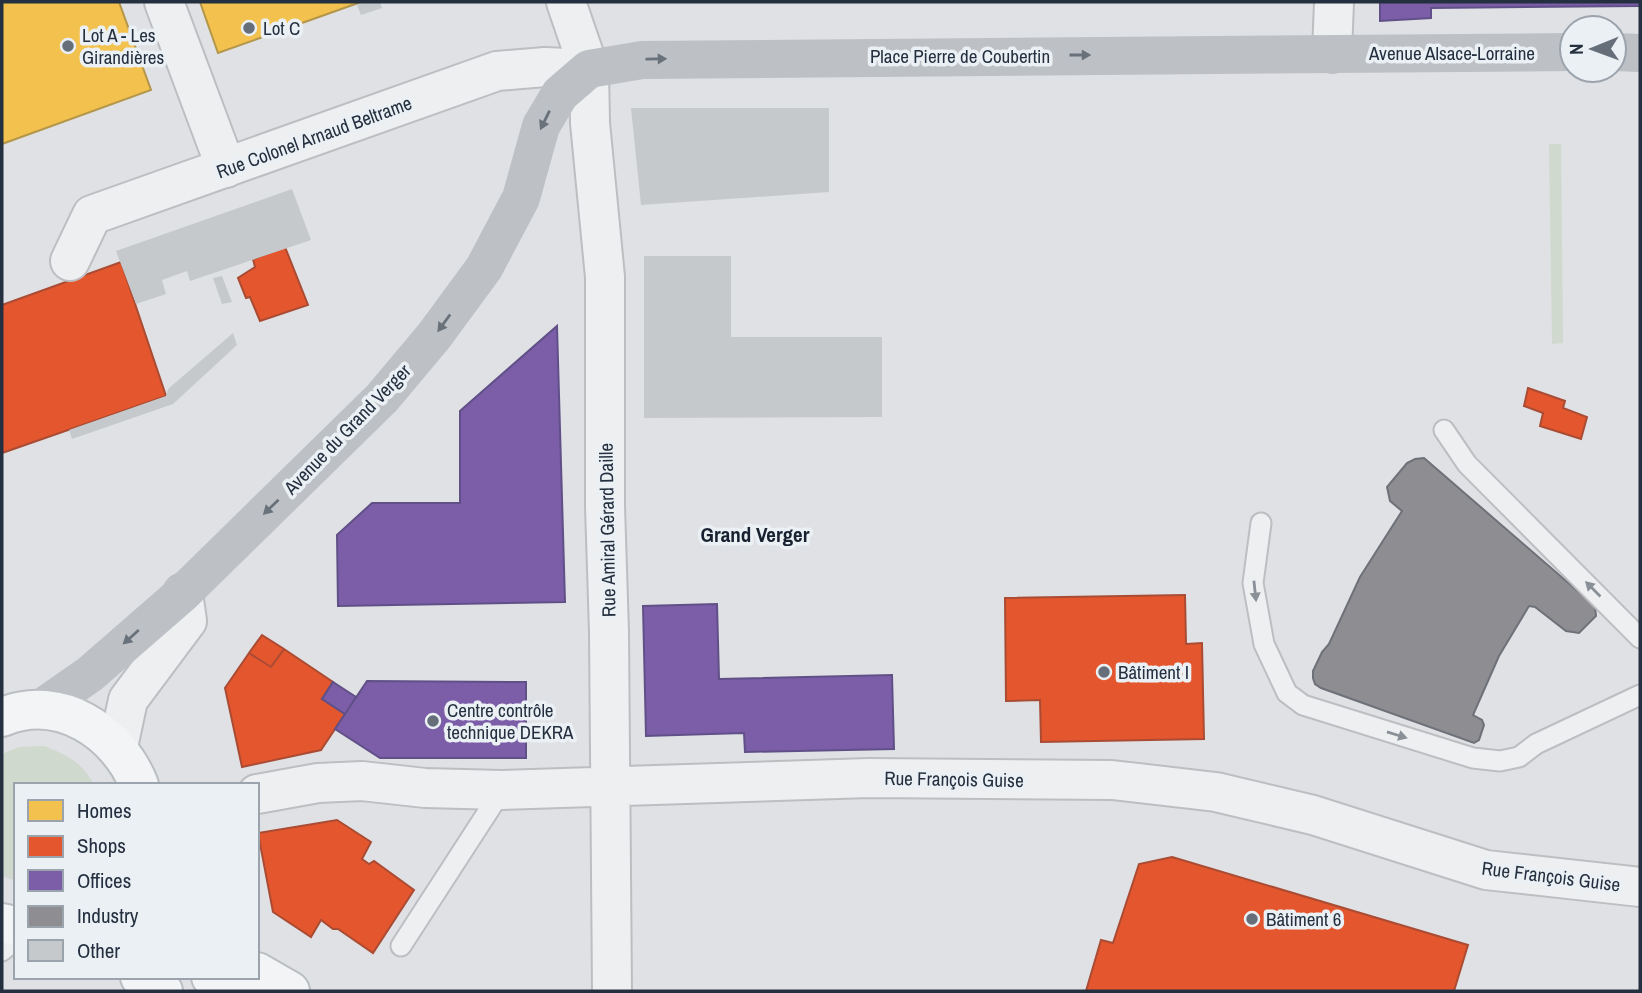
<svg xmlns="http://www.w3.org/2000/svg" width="1642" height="993" font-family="'Archivo Narrow',sans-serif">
	<rect width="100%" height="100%" fill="#dfe1e4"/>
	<path fill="#d0d9ce" d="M1549,144H1561L1563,343L1552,344Z
		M44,746C66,754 83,763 94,785H16V881L2,876V754L19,747Z"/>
	<path fill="#f2c14e" stroke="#b4964a" stroke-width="2" d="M2,2H119L151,90L2,144Z
		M200,2H361L218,53Z"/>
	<path fill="#e4572e" stroke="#aa4b33" stroke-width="2" d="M285,247L308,305L260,321L250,297L246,298L238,278L255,267L253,259Z
		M121,262L166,396L2,453V305Z
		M1528,388L1565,401L1563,408L1587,417L1581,439L1540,426L1543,413L1524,406Z
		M1185,595L1186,644L1202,643L1204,739L1041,742L1040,700L1006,701L1005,598Z
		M262,635L284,649L271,667L249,653Z
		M284,649L333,682L322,699L345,714L321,750L242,767L225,688L249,653L271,667Z
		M337,820L371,842L362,859L369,864L374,861L414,890L373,953L338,929H333L321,920L311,937L273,912L258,833Z
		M1172,857L1468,945L1454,991H1086L1101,940L1113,943L1139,864Z"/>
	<path fill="#7b5ea7" stroke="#615088" stroke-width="2" d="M1380,2H1640V6L1431,8V18L1380,21Z
		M557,326L565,602L338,606L337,535L372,503H460V411Z
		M717,604L719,679L892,675L894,749L745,752L744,733L646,736L643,606Z
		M367,681L526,682V758H380L335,729Z
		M333,682L356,697L345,714L322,699Z"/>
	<path fill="#8d8d92" stroke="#6e7179" stroke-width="2" d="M1424,458L1595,606L1596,616L1579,633L1566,631L1535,607L1529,606L1499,656L1473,715L1482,720L1484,725L1479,740L1474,743L1321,688L1315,684L1313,678V671L1322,652L1329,644L1360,577L1402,511L1390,501L1387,487L1407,463L1415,459Z"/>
	<path fill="#c6c9cc" d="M366,2H380L382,8L361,15L357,5Z
		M631,108H829V192L641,205Z
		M292,189L311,240L190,281L187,271L162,280L166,294L136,304L116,251Z
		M644,256H731V337H882V417L644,418Z
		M222,276L232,302L222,304L213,278Z
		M233,333L237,345L173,404L72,439L69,430L166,396L168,389Z"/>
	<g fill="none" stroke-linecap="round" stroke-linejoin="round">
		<g stroke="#bcbec2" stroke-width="23">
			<path id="service" d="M1444,430L1467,464L1640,638
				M1261,523L1253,583L1264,644L1287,693L1303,705L1473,758L1500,761L1519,757L1536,744L1640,695
				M401,946L502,790
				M2,951L16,939"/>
		</g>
		<g stroke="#bcbec2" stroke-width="42">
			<path id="minor" d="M164,2L226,168
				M566,2L589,69L590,123L605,277V506L609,632L612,991
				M1332,53L1334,2
				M70,261L92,215L497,71L545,67L589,69
				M118,747L128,700L187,621L183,593
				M257,794L318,783L362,781L425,788L502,790L869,778L1112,780L1216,792L1313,815L1486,870L1640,887"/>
		</g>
		<g stroke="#babec2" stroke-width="42">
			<path id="primary" d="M2,717C60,693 118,732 139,785
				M2,923L16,926
				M257,972L290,991
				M140,977L163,991
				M211,977L233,991"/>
		</g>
		<use href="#service" stroke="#eeeff1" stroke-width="19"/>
		<use href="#minor" stroke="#eeeff1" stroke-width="38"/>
		<path stroke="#bdc0c5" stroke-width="38" d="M1614,52L1640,53
			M37,711L90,674L183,593L382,398L434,336L484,268L521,198L541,126L560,94L589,69L642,60L1572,52"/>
		<use href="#primary" stroke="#f3f4f5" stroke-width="38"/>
	</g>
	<defs><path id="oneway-solid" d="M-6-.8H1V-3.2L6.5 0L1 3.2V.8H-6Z" transform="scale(1.75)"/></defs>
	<g fill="#69717b">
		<use href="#oneway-solid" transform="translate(1080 55)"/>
		<use href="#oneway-solid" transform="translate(656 59) rotate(-1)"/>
		<use href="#oneway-solid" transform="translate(545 120) rotate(116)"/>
		<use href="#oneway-solid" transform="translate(444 323) rotate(126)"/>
		<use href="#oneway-solid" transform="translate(271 507) rotate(136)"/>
		<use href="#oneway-solid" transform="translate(131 637) rotate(138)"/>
	</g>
	<g fill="#899098">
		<use href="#oneway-solid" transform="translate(1593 589) rotate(-135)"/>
		<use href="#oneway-solid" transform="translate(1255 591) rotate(84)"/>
		<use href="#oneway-solid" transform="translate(1397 735) rotate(17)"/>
	</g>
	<g fill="#656e79" stroke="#ebf0f5" stroke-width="2.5">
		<circle cx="249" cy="28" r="7"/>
		<circle cx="68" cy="46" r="7"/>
		<circle cx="1104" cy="672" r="7"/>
		<circle cx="433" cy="721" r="7"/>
		<circle cx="1252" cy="919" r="7"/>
	</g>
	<g text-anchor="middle" stroke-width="7" stroke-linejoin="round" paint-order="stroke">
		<g font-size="19" fill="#24303f" stroke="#ebf0f5" text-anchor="start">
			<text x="263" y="35">Lot C</text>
			<text x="82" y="42">Lot A - Les<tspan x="82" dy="22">Girandières</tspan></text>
			<text x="1118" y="679">Bâtiment I</text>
			<text x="447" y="717">Centre contrôle<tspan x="447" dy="22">technique DEKRA</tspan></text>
			<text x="1266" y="926">Bâtiment 6</text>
		</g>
		<g font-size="19" fill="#24303f" stroke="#ebf0f5">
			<text x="1452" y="60">Avenue Alsace-Lorraine</text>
			<text x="960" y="63">Place Pierre de Coubertin</text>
			<text transform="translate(314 137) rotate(-20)" y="7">Rue Colonel Arnaud Beltrame</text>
			<text transform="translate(347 429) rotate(-46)" y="7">Avenue du Grand Verger</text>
			<text transform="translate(607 530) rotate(-91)" y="7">Rue Amiral Gérard Daille</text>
			<text transform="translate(954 779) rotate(1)" y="7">Rue François Guise</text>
			<text transform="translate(1551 876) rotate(7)" y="7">Rue François Guise</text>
		</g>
		<g font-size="21" font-weight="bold" fill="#17212f" stroke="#ebf0f5">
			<text x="755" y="542">Grand Verger</text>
		</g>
	</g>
	<rect width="1642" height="993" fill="none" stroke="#24303f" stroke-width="7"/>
	<rect x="14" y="783" width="245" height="196" fill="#ebf0f5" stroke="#9ba3ac" stroke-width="2"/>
	<rect x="28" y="800" width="35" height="21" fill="#f2c14e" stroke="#9ba3ac" stroke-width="2"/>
	<text x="77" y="818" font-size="21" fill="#24303f">Homes</text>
	<rect x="28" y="836" width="35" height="21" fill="#e4572e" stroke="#9ba3ac" stroke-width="2"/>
	<text x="77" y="853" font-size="21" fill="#24303f">Shops</text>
	<rect x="28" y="870" width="35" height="21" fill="#7b5ea7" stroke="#9ba3ac" stroke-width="2"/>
	<text x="77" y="888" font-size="21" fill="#24303f">Offices</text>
	<rect x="28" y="906" width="35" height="21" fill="#8d8d92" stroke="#9ba3ac" stroke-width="2"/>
	<text x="77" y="923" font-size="21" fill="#24303f">Industry</text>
	<rect x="28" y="940" width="35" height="21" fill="#c6c9cc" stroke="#9ba3ac" stroke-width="2"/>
	<text x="77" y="958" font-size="21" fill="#24303f">Other</text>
	<g transform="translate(1593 49) rotate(269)"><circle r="33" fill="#ebf0f5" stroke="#9ba3ac" stroke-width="2"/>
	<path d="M0-5L12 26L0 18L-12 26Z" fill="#656e79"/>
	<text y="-10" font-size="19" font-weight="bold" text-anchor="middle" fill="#24303f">N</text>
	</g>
</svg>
